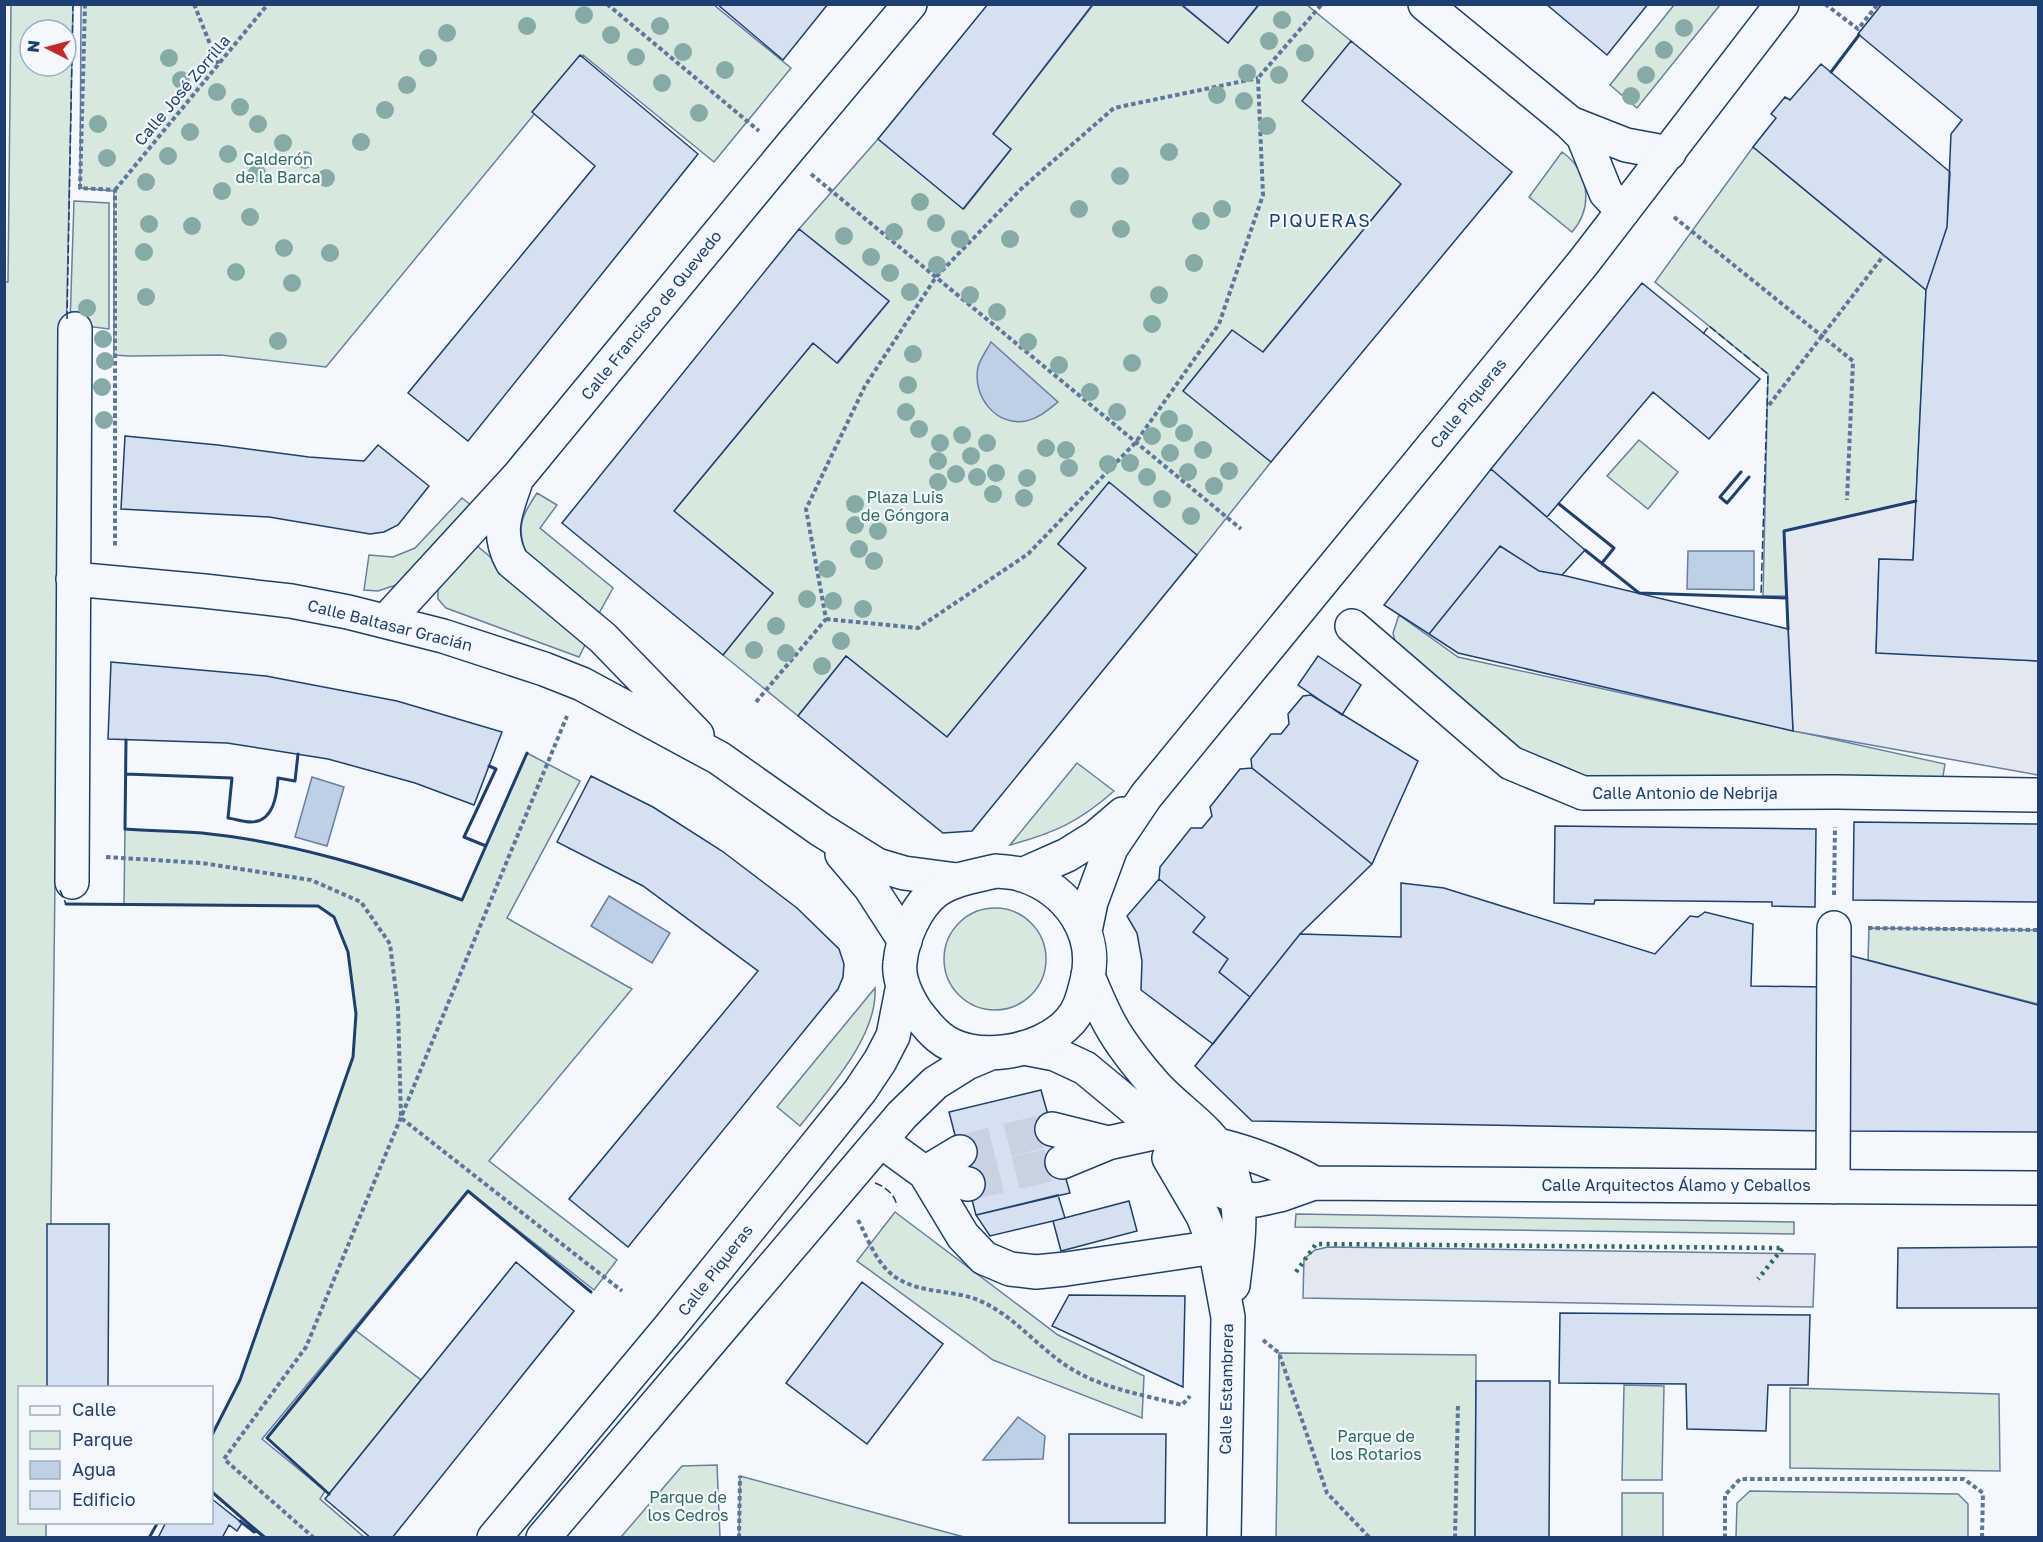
<svg xmlns="http://www.w3.org/2000/svg" width="2043" height="1542" font-family="'Golos Text',sans-serif">
	<rect width="100%" height="100%" fill="#f4f7fb"/>
	<path fill="#d7e8df" stroke="#687fa3" stroke-width="1.5" fill-rule="evenodd" d="M11,5H73L55,881L49,1387L20,1388V1522L46,1523V1538L4,1537V282H8ZM30,30H66V66H30Z
		M81,5H714L791,68L714,162L583,55L326,367L221,355L129,356L114,355V191L80,188Z
		M1093,5H1181L1228,43L1259,5H1307L1351,41L1401,184L1263,352L1184,390L1271,462L1197,555L1109,483L1058,544L1086,568L947,737L846,656L798,716L723,655L773,593L674,511L813,343L838,363L889,301L799,229L878,139L964,209L1011,149L993,134Z
		M1674,5H1720L1637,108L1610,85Z
		M1753,147L1926,290L1916,501L1784,531L1786,596H1763L1768,374L1655,282Z
		M1562,152C1589,171 1594,207 1572,232L1529,197Z
		M74,201L109,203V329L70,324Z
		M1639,440L1678,472L1648,509L1607,476Z
		M537,493L557,505L540,528L613,588L598,615L526,553C516,527 522,515 537,493Z
		M462,498L471,505L405,582L378,591L364,590L369,555L393,557L415,548Z
		M476,545L588,639L579,657L446,608L438,599V584Z
		M1399,615L1458,657L1945,764L1942,782L1586,786L1519,758L1399,658L1393,633Z
		M527,753L580,781L507,918L632,989L489,1161L617,1260L594,1290L468,1191L262,1439L325,1491L320,1499L364,1537H266L212,1493V1436L240,1380L353,1057L356,1014L348,952L334,917L318,906L124,904L125,829C150,831 176,831 202,833C291,842 378,870 462,900Z
		M1077,763L1114,791C1079,822 1054,833 1010,845Z
		M944 959a51 51 0 1 1 102 0a51 51 0 1 1-102 0Z
		M1869,928L2038,930V1004L1868,960Z
		M875,988C878,1036 828,1090 800,1126L777,1107Z
		M895,1212L1058,1335L1144,1376L1142,1418L993,1360L857,1261Z
		M1296,1214L1794,1222V1234L1295,1227Z
		M355,1330L421,1380L329,1494L267,1438Z
		M1279,1353L1476,1355L1475,1537L1276,1538Z
		M1624,1385L1664,1386L1662,1480H1622Z
		M1790,1388L1999,1394L2000,1471L1790,1468Z
		M717,1465L720,1537H621L682,1466Z
		M740,1476L964,1537H739Z
		M1750,1491L1958,1494L1968,1504V1537H1736L1737,1503Z
		M1622,1493H1663V1537H1622Z"/>
	<path fill="#e3e8f0" stroke="#687fa3" stroke-width="1.5" d="M1916,501L1913,560L1879,559L1876,652L2038,661V775L1793,731L1784,531Z
		M1328,1247L1815,1254L1813,1307L1303,1298L1304,1259L1315,1250Z"/>
	<path fill="#bed0e5" stroke="#687fa3" stroke-width="1.5" d="M991,342L1058,402C1048,410 1039,418 1026,421C996,427 972,396 978,367C980,359 987,350 991,342Z
		M1688,551H1754V590L1687,589Z
		M312,777L344,787L327,846L295,837Z
		M609,896L670,933L652,963L591,926Z
		M1018,1417L1045,1436L1043,1459L983,1460Z"/>
	<path fill="#d5e0f0" stroke="#1d3f73" stroke-width="1.5" d="M717,4H828L783,60Z
		M988,4H1093L993,134L1011,149L963,209L878,139Z
		M1181,4H1259L1228,43Z
		M1546,4H1648L1607,55Z
		M1882,4H2038V661L1876,653L1879,559L1913,560L1926,290L1947,227L1951,134L1962,120L1858,34Z
		M1351,41L1512,172L1271,462L1183,391L1232,330L1263,352L1401,184L1302,101Z
		M580,55L698,154L468,441L408,393L595,166L532,112Z
		M1821,64L1950,172L1947,227L1926,290L1753,147L1776,118L1771,114L1785,97L1790,100Z
		M799,229L889,301L837,363L813,343L674,511L773,593L723,655L562,523Z
		M1642,283L1760,379L1709,439L1653,392L1547,517L1491,469Z
		M125,436L218,445L309,457L364,461L378,445L429,486L398,525L384,532L370,534L269,517L121,509Z
		M1491,469L1585,550L1562,575L1539,571L1500,546L1429,634L1384,605Z
		M1109,482L1197,555L972,831L943,833L798,716L846,656L947,737L1086,568L1058,544Z
		M1500,546L1539,571L1562,575L1788,629L1793,731L1458,653L1429,634Z
		M1318,656L1361,685L1342,715L1298,685Z
		M111,662L266,676L397,701L502,732L474,805L415,783L328,759L227,743L108,739Z
		M1311,695L1418,761L1372,864L1252,768L1251,759L1271,734H1281L1289,724L1288,714L1303,696Z
		M1252,768L1372,864L1300,934L1250,997L1219,972L1228,959L1193,932L1205,917L1159,879L1160,867L1191,828H1202L1212,816L1210,807L1240,769Z
		M591,776L653,807L722,851L797,908L839,949L844,964L843,977L838,989L628,1247L569,1199L758,971L643,886L557,842Z
		M1854,822L2038,824V902L1853,900Z
		M1555,826L1816,829L1815,907L1772,906V902L1595,900L1594,904L1554,903Z
		M1159,879L1205,917L1193,932L1228,959L1219,972L1250,997L1213,1044L1141,990L1142,961L1137,933L1127,916Z
		M1401,883L1444,888L1655,954L1690,916L1698,917L1705,912L1753,924L1751,986L1825,987L1828,1131L1252,1121L1195,1066L1300,934L1401,937Z
		M1848,955L2038,1005V1132L1845,1131Z
		M1041,1090L1070,1193L976,1215L949,1112Z
		M1058,1195L1065,1218L1053,1221L990,1236L976,1215Z
		M1129,1201L1137,1231L1061,1251L1053,1221Z
		M47,1224H109L108,1388H47Z
		M2038,1247V1308H1897L1898,1248Z
		M516,1262L574,1311L392,1538H371L325,1499Z
		M862,1282L943,1344L867,1444L786,1383Z
		M1069,1295L1185,1296L1183,1387L1052,1326Z
		M1560,1313L1810,1315L1808,1385H1768L1766,1431L1687,1429L1686,1384L1559,1383Z
		M1476,1381H1550L1549,1538H1475Z
		M1069,1434H1166L1165,1523H1069Z
		M212,1499L242,1523L237,1531L229,1525L222,1538H158L166,1522H212Z"/>
	<g fill="none" stroke-linecap="round" stroke-linejoin="round">
		<path stroke="#c9d2e0" stroke-width="33" stroke-dasharray="33 16" stroke-linecap="butt" d="M960,1152L1052,1129
			M968,1184L1062,1162"/>
		<g stroke="#1d3f73" stroke-width="36">
			<path id="minor" d="M1425,4L1570,123L1583,136L1606,193L1623,211
				M1570,123L1626,145L1669,153
				M515,484C505,513 496,533 512,562L603,638L697,735
				M73,579L204,591L291,601L348,612L443,636L544,669L582,684L719,758L821,830L877,865L904,873L957,880
				M386,621L518,477L786,152L910,4
				M1352,626L1511,763L1583,793L1836,792L2038,795
				M842,854L870,887L905,941
				M72,882L75,329
				M1088,976C1095,993 1102,1010 1111,1026C1121,1044 1141,1069 1154,1084C1177,1110 1211,1129 1226,1160C1246,1198 1238,1244 1233,1285
				M1024,1048L1055,1054L1085,1068L1143,1116L1218,1189L1238,1198L1257,1200L1280,1195L1314,1183L2038,1188
				M1052,1129L1108,1143
				M881,1141L925,1173L963,1236L984,1258L1010,1269L1036,1272L1066,1269L1215,1247
				M1218,1145C1251,1153 1284,1166 1314,1183
				M1169,1158L1203,1216L1215,1247L1228,1317L1224,1538
				M1062,1162L1108,1143L1154,1133
				M925,1173L968,1184
				M925,1173L960,1152
				M1833,1187L1834,928"/>
		</g>
		<g stroke="#1d3f73" stroke-width="36">
			<path id="major" d="M996,871C1004,872 1014,872 1023,875C1068,890 1099,933 1087,981C1083,996 1080,1011 1069,1022C1041,1053 972,1065 939,1037C930,1030 922,1019 915,1010C907,997 898,979 900,963C902,939 916,906 936,891C953,879 975,876 996,871Z
				M1022,875L1067,855L1096,837L1123,814
				M1085,931L1091,902L1111,848L1146,796L1583,263L1782,4
				M494,1538L669,1328L860,1091L880,1061L893,1036L903,985
				M543,1538L902,1115L935,1083L967,1063L991,1053"/>
		</g>
		<path stroke="#5e769c" stroke-width="4" stroke-dasharray="4.5 3" stroke-linecap="butt" d="M85,4L80,188L115,190V548
			M194,4L218,64
			M607,4L759,131
			M1825,4L1858,29L1878,4
			M811,174L1241,529
			M115,190L268,4
			M1674,217L1853,361L1847,500
			M1769,405L1884,255
			M826,619L918,628L1028,554L1136,442L1219,324L1263,195L1258,78L1322,4
			M756,702L826,619L806,509L865,386L936,277L1021,189L1114,108L1258,78
			M106,857L202,863L311,880L361,902L390,944L398,1008L401,1118L622,1291
			M1834,895L1835,827
			M1868,928L2038,930
			M858,1220C867,1237 874,1257 888,1271C913,1295 948,1288 978,1300C1014,1315 1038,1348 1070,1368C1103,1389 1145,1395 1182,1405L1190,1396
			M1263,1340L1279,1353L1327,1493L1370,1538
			M314,1538L224,1459L306,1347L567,716
			M739,1538L740,1476
			M1455,1538L1458,1404
			M1725,1538V1495L1740,1479H1964L1983,1493L1982,1538"/>
		<use href="#minor" stroke="#f4f7fb" stroke-width="33"/>
		<use href="#major" stroke="#f4f7fb" stroke-width="33"/>
		<path stroke="#2c6c60" stroke-width="4.5" stroke-dasharray="3 4.5" stroke-linecap="butt" d="M1296,1272L1316,1244L1783,1248L1758,1279"/>
		<path stroke="#1d3f73" stroke-width="1.5" stroke-dasharray="8 3" stroke-linecap="butt" d="M67,319L73,4
			M1703,334L1709,326L1768,374L1761,596
			M60,890L66,904
			M875,1183C886,1187 895,1195 897,1206"/>
		<path stroke="#1d3f73" stroke-width="3" d="M1831,72L1859,35
			M1741,472L1720,497L1727,503L1749,477
			M1559,504L1614,548L1602,563
			M1585,550L1639,593L1787,598
			M1788,629L1784,531L1916,501
			M126,740L125,829C150,831 176,831 202,833C291,842 379,869 462,900L527,753
			M126,774L232,778L228,818C235,819 244,822 251,822C274,822 277,794 278,778L295,781L298,754
			M486,846L464,837L496,769L489,766
			M66,904L318,906L334,917L348,952L356,1014L353,1057L240,1380L212,1435
			M212,1492L265,1538
			M329,1494L267,1438L468,1191L591,1292
			M240,1521L254,1532L256,1530
			M149,1538L158,1522"/>
	</g>
	<g fill="#86aba6">
		<circle cx="584" cy="15" r="9"/>
		<circle cx="1282" cy="20" r="9"/>
		<circle cx="527" cy="26" r="9"/>
		<circle cx="660" cy="26" r="9"/>
		<circle cx="1684" cy="28" r="9"/>
		<circle cx="447" cy="33" r="9"/>
		<circle cx="611" cy="35" r="9"/>
		<circle cx="1269" cy="41" r="9"/>
		<circle cx="1664" cy="50" r="9"/>
		<circle cx="683" cy="52" r="9"/>
		<circle cx="1305" cy="53" r="9"/>
		<circle cx="636" cy="57" r="9"/>
		<circle cx="169" cy="58" r="9"/>
		<circle cx="428" cy="58" r="9"/>
		<circle cx="725" cy="70" r="9"/>
		<circle cx="1247" cy="73" r="9"/>
		<circle cx="1279" cy="75" r="9"/>
		<circle cx="1646" cy="75" r="9"/>
		<circle cx="181" cy="80" r="9"/>
		<circle cx="662" cy="83" r="9"/>
		<circle cx="407" cy="85" r="9"/>
		<circle cx="217" cy="92" r="9"/>
		<circle cx="1217" cy="95" r="9"/>
		<circle cx="1631" cy="96" r="9"/>
		<circle cx="1244" cy="101" r="9"/>
		<circle cx="240" cy="107" r="9"/>
		<circle cx="385" cy="110" r="9"/>
		<circle cx="699" cy="113" r="9"/>
		<circle cx="98" cy="124" r="9"/>
		<circle cx="258" cy="124" r="9"/>
		<circle cx="1267" cy="126" r="9"/>
		<circle cx="190" cy="132" r="9"/>
		<circle cx="361" cy="142" r="9"/>
		<circle cx="283" cy="143" r="9"/>
		<circle cx="1169" cy="152" r="9"/>
		<circle cx="228" cy="154" r="9"/>
		<circle cx="168" cy="156" r="9"/>
		<circle cx="107" cy="158" r="9"/>
		<circle cx="305" cy="160" r="9"/>
		<circle cx="257" cy="173" r="9"/>
		<circle cx="1120" cy="176" r="9"/>
		<circle cx="326" cy="178" r="9"/>
		<circle cx="146" cy="182" r="9"/>
		<circle cx="222" cy="191" r="9"/>
		<circle cx="920" cy="202" r="9"/>
		<circle cx="1079" cy="209" r="9"/>
		<circle cx="1222" cy="209" r="9"/>
		<circle cx="250" cy="217" r="9"/>
		<circle cx="1201" cy="221" r="9"/>
		<circle cx="936" cy="223" r="9"/>
		<circle cx="149" cy="224" r="9"/>
		<circle cx="192" cy="226" r="9"/>
		<circle cx="1121" cy="229" r="9"/>
		<circle cx="894" cy="232" r="9"/>
		<circle cx="844" cy="236" r="9"/>
		<circle cx="960" cy="239" r="9"/>
		<circle cx="1010" cy="239" r="9"/>
		<circle cx="284" cy="248" r="9"/>
		<circle cx="144" cy="252" r="9"/>
		<circle cx="330" cy="253" r="9"/>
		<circle cx="871" cy="257" r="9"/>
		<circle cx="1194" cy="263" r="9"/>
		<circle cx="937" cy="265" r="9"/>
		<circle cx="236" cy="272" r="9"/>
		<circle cx="890" cy="273" r="9"/>
		<circle cx="292" cy="283" r="9"/>
		<circle cx="910" cy="292" r="9"/>
		<circle cx="970" cy="295" r="9"/>
		<circle cx="1159" cy="295" r="9"/>
		<circle cx="146" cy="297" r="9"/>
		<circle cx="87" cy="308" r="9"/>
		<circle cx="997" cy="312" r="9"/>
		<circle cx="1152" cy="324" r="9"/>
		<circle cx="103" cy="339" r="9"/>
		<circle cx="278" cy="341" r="9"/>
		<circle cx="1028" cy="342" r="9"/>
		<circle cx="913" cy="354" r="9"/>
		<circle cx="105" cy="361" r="9"/>
		<circle cx="1132" cy="363" r="9"/>
		<circle cx="1059" cy="365" r="9"/>
		<circle cx="908" cy="385" r="9"/>
		<circle cx="102" cy="387" r="9"/>
		<circle cx="1090" cy="392" r="9"/>
		<circle cx="906" cy="412" r="9"/>
		<circle cx="1117" cy="412" r="9"/>
		<circle cx="1169" cy="419" r="9"/>
		<circle cx="104" cy="420" r="9"/>
		<circle cx="919" cy="429" r="9"/>
		<circle cx="1184" cy="433" r="9"/>
		<circle cx="962" cy="435" r="9"/>
		<circle cx="1152" cy="436" r="9"/>
		<circle cx="940" cy="443" r="9"/>
		<circle cx="987" cy="443" r="9"/>
		<circle cx="1046" cy="448" r="9"/>
		<circle cx="1066" cy="450" r="9"/>
		<circle cx="1203" cy="450" r="9"/>
		<circle cx="1170" cy="453" r="9"/>
		<circle cx="971" cy="456" r="9"/>
		<circle cx="938" cy="461" r="9"/>
		<circle cx="1130" cy="463" r="9"/>
		<circle cx="1108" cy="464" r="9"/>
		<circle cx="1069" cy="468" r="9"/>
		<circle cx="1229" cy="471" r="9"/>
		<circle cx="1188" cy="472" r="9"/>
		<circle cx="996" cy="473" r="9"/>
		<circle cx="956" cy="474" r="9"/>
		<circle cx="977" cy="477" r="9"/>
		<circle cx="1147" cy="477" r="9"/>
		<circle cx="1027" cy="478" r="9"/>
		<circle cx="938" cy="482" r="9"/>
		<circle cx="1214" cy="486" r="9"/>
		<circle cx="993" cy="494" r="9"/>
		<circle cx="1024" cy="498" r="9"/>
		<circle cx="1162" cy="499" r="9"/>
		<circle cx="855" cy="504" r="9"/>
		<circle cx="1191" cy="516" r="9"/>
		<circle cx="855" cy="525" r="9"/>
		<circle cx="878" cy="531" r="9"/>
		<circle cx="859" cy="549" r="9"/>
		<circle cx="874" cy="561" r="9"/>
		<circle cx="827" cy="569" r="9"/>
		<circle cx="807" cy="599" r="9"/>
		<circle cx="833" cy="601" r="9"/>
		<circle cx="863" cy="609" r="9"/>
		<circle cx="776" cy="626" r="9"/>
		<circle cx="841" cy="641" r="9"/>
		<circle cx="754" cy="650" r="9"/>
		<circle cx="786" cy="653" r="9"/>
		<circle cx="822" cy="666" r="9"/>
	</g>
	<g text-anchor="middle" stroke-width="4.5" stroke-linejoin="round" paint-order="stroke">
		<g font-size="16" fill="#1d3f73" stroke="#f4f7fb">
			<text transform="translate(182 90) rotate(-50)" y="6">Calle José Zorrilla</text>
			<text transform="translate(651 315) rotate(-51)" y="6">Calle Francisco de Quevedo</text>
			<text transform="translate(1468 403) rotate(-51)" y="6">Calle Piqueras</text>
			<text transform="translate(390 625) rotate(14)" y="6">Calle Baltasar Gracián</text>
			<text x="1685" y="799">Calle Antonio de Nebrija</text>
			<text x="1676" y="1191">Calle Arquitectos Álamo y Ceballos</text>
			<text transform="translate(715 1270) rotate(-52)" y="6">Calle Piqueras</text>
			<text transform="translate(1226 1389) rotate(-89)" y="6">Calle Estambrera</text>
		</g>
		<g font-size="16" fill="#2c6c60" stroke="#f4f7fb">
			<text x="278" y="165">Calderón<tspan x="278" dy="18">de la Barca</tspan></text>
			<text x="905" y="503">Plaza Luis<tspan x="905" dy="18">de Góngora</tspan></text>
			<text x="1376" y="1442">Parque de<tspan x="1376" dy="18">los Rotarios</tspan></text>
			<text x="688" y="1503">Parque de<tspan x="688" dy="18">los Cedros</tspan></text>
		</g>
		<g font-size="18" letter-spacing="1.5" fill="#1d3f73" stroke="#f4f7fb">
			<text x="1320" y="227">PIQUERAS</text>
		</g>
	</g>
	<rect width="2043" height="1542" fill="none" stroke="#1d3f73" stroke-width="12"/>
	<rect x="18" y="1386" width="195" height="138" fill="#f4f7fb" stroke="#9eadc5" stroke-width="1.5"/>
	<rect x="30" y="1406" width="30" height="9" fill="#f4f7fb" stroke="#9eadc5" stroke-width="1.5"/>
	<text x="72" y="1416" font-size="18" fill="#1d3f73">Calle</text>
	<rect x="30" y="1431" width="30" height="18" fill="#d7e8df" stroke="#9eadc5" stroke-width="1.5"/>
	<text x="72" y="1446" font-size="18" fill="#1d3f73">Parque</text>
	<rect x="30" y="1461" width="30" height="18" fill="#bed0e5" stroke="#9eadc5" stroke-width="1.5"/>
	<text x="72" y="1476" font-size="18" fill="#1d3f73">Agua</text>
	<rect x="30" y="1491" width="30" height="18" fill="#d5e0f0" stroke="#9eadc5" stroke-width="1.5"/>
	<text x="72" y="1506" font-size="18" fill="#1d3f73">Edificio</text>
	<g transform="translate(48 48) rotate(276)"><circle r="28" fill="#f4f7fb" stroke="#9eadc5" stroke-width="1.5"/>
	<path d="M0-4.5L10 22L0 15L-10 22Z" fill="#c62828"/>
	<text y="-9" font-size="16" font-weight="bold" text-anchor="middle" fill="#1d3f73">N</text>
	</g>
</svg>
